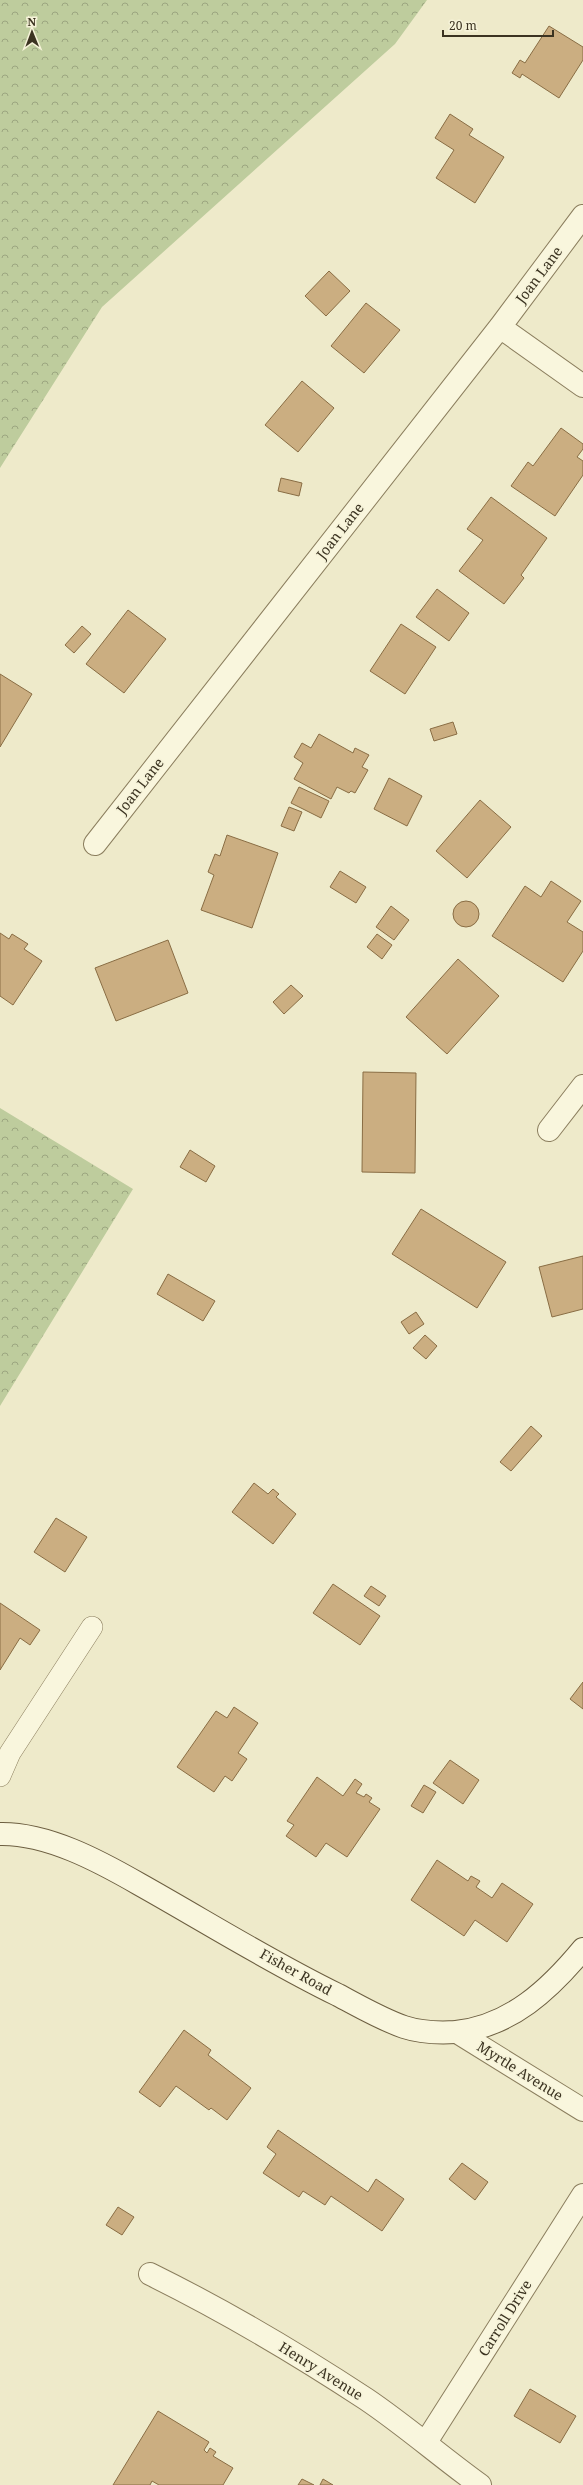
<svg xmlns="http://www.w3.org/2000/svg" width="583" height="2485" font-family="'Noto Serif',serif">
	<defs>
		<pattern id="forest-crowns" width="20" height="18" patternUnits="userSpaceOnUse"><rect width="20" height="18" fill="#becc9d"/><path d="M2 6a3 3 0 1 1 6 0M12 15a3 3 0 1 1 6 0" fill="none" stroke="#9ca680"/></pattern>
	</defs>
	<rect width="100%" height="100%" fill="#eeeaca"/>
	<path fill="url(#forest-crowns)" d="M0,0H427L395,44L102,307L0,468Z
		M0,1108L133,1189L0,1406Z"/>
	<path fill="#cbae81" stroke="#896d44" d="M549,26L583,47V60L559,98L522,74L520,78L512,73L520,60L525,63Z
		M450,114L473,129L469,135L504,157L475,203L436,178L454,150L435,138Z
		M329,271L350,291L326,316L305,296Z
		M366,303L400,330L364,373L331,346Z
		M302,381L334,408L298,452L265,425Z
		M561,428L583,444V449L577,457L583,461V475L555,516L511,486L528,462L533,466Z
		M281,478L302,483L299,496L278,491Z
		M491,497L547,538L521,575L524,578L504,604L459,571L483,540L467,529Z
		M437,589L469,613L449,641L416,617Z
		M128,610L166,639L124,693L86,664Z
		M401,624L436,647L405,694L370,671Z
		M82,626L91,634L74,653L65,645Z
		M0,674L32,694L0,747Z
		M453,722L457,734L434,741L430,729Z
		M319,734L353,753L355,748L369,755L362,767L368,770L355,793L351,791L349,793L337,787L331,799L294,779L303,763L294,757L302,743L311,748Z
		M389,778L422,796L407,826L374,809Z
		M299,787L329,801L321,818L291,803Z
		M480,800L511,827L467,878L436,851Z
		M289,807L302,812L294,831L281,826Z
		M227,835L278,853L252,928L201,910L214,875L208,872L215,854L220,856Z
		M340,871L366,887L356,903L330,887Z
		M551,881L581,901L567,922L583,932V951L563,982L492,936L525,886L541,897Z
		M453 914a13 13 0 1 1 26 0a13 13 0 1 1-26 0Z
		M391,906L409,920L394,940L376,927Z
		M0,933L9,939L12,934L28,944L24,949L42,961L13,1005L0,996Z
		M377,934L392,945L382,959L367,947Z
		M168,940L188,993L116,1021L95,968Z
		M458,959L499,996L447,1054L406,1017Z
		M291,985L303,996L284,1014L273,1002Z
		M363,1072L416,1073L415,1173L362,1172Z
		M190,1150L215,1166L206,1182L180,1167Z
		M421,1209L506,1262L477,1308L392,1254Z
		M583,1256V1309L552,1317L539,1267Z
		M168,1274L215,1301L203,1321L157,1294Z
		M416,1312L424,1324L409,1334L401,1322Z
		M425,1335L437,1346L426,1359L413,1348Z
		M531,1426L542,1436L511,1471L500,1462Z
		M254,1483L268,1494L273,1489L279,1494L276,1497L296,1514L273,1544L232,1512Z
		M56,1518L87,1537L65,1572L34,1552Z
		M333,1584L380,1616L360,1645L313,1613Z
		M371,1586L386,1596L379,1606L364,1596Z
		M0,1603L40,1630L30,1645L20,1638L0,1670Z
		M583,1682V1709L570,1699Z
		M234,1707L258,1723L238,1753L247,1759L232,1781L225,1776L214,1792L177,1767L216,1711L227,1718Z
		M450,1760L479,1780L463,1804L433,1783Z
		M317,1777L343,1796L355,1779L362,1784L356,1793L364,1797L366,1794L372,1798L369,1802L380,1809L347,1857L326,1843L316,1857L286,1836L294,1825L287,1821Z
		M424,1785L436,1792L423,1813L411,1806Z
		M437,1860L468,1881L471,1876L480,1881L476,1887L492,1898L502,1883L533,1904L507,1942L475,1920L464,1936L411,1900Z
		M184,2030L211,2050L208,2055L251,2088L227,2120L211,2108L209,2110L176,2086L160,2107L139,2092Z
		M278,2130L368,2192L376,2179L404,2199L382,2231L331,2196L325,2205L303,2191L299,2197L263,2173L276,2154L267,2147Z
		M462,2163L488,2182L475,2200L449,2179Z
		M118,2207L134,2217L122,2235L106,2225Z
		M530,2389L576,2416L560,2443L514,2416Z
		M158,2411L209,2442L204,2450L207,2453L210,2448L216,2452L213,2456L233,2468L223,2485H159L152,2481L150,2485H113Z
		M302,2479L314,2485H298Z
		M323,2479L333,2485H320Z"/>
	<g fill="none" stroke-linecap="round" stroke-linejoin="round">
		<g stroke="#8b7e5e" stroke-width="22">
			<path id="lane" d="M0,1776L10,1753L92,1627"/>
		</g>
		<g stroke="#8b7e5e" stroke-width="24">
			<path id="street" d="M500,327L583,386
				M95,844L500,327L583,216
				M549,1130L583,1086
				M457,2032L583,2110
				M150,2274C225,2311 296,2353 366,2399C406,2426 441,2457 480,2485
				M426,2442L583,2195"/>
		</g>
		<g stroke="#6d5f41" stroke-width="24">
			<path id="secondary" d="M0,1834C47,1833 99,1861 139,1884C205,1921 270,1962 338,1995C359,2006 381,2019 404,2027C419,2032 439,2033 456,2032C511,2026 550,1989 583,1949"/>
		</g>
		<use href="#lane" stroke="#f9f6dd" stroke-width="21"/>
		<use href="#street" stroke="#f9f6dd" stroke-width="22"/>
		<use href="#secondary" stroke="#f9f6dd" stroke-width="22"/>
	</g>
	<g text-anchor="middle" stroke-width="3" stroke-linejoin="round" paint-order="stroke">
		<g font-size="14" fill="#3b3321" stroke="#f6f3d9">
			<text transform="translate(539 275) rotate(-53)" y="5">Joan Lane</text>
			<text transform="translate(340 531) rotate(-52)" y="5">Joan Lane</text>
			<text transform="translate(140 786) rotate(-52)" y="5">Joan Lane</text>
			<text transform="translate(296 1972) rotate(29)" y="5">Fisher Road</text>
			<text transform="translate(520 2071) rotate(32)" y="5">Myrtle Avenue</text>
			<text transform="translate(505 2318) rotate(-58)" y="5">Carroll Drive</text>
			<text transform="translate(321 2371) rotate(32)" y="5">Henry Avenue</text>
		</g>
	</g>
	<g transform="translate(32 32) rotate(359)" stroke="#f6f3d9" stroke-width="3" paint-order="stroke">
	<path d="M0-3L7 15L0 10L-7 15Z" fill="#3b3321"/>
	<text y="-6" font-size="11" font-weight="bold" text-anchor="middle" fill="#3b3321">N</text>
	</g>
	<path d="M443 30v6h110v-6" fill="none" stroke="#3b3321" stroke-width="2"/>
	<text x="449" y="30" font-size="12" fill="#3b3321" stroke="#f6f3d9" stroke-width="3" paint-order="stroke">20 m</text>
</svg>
